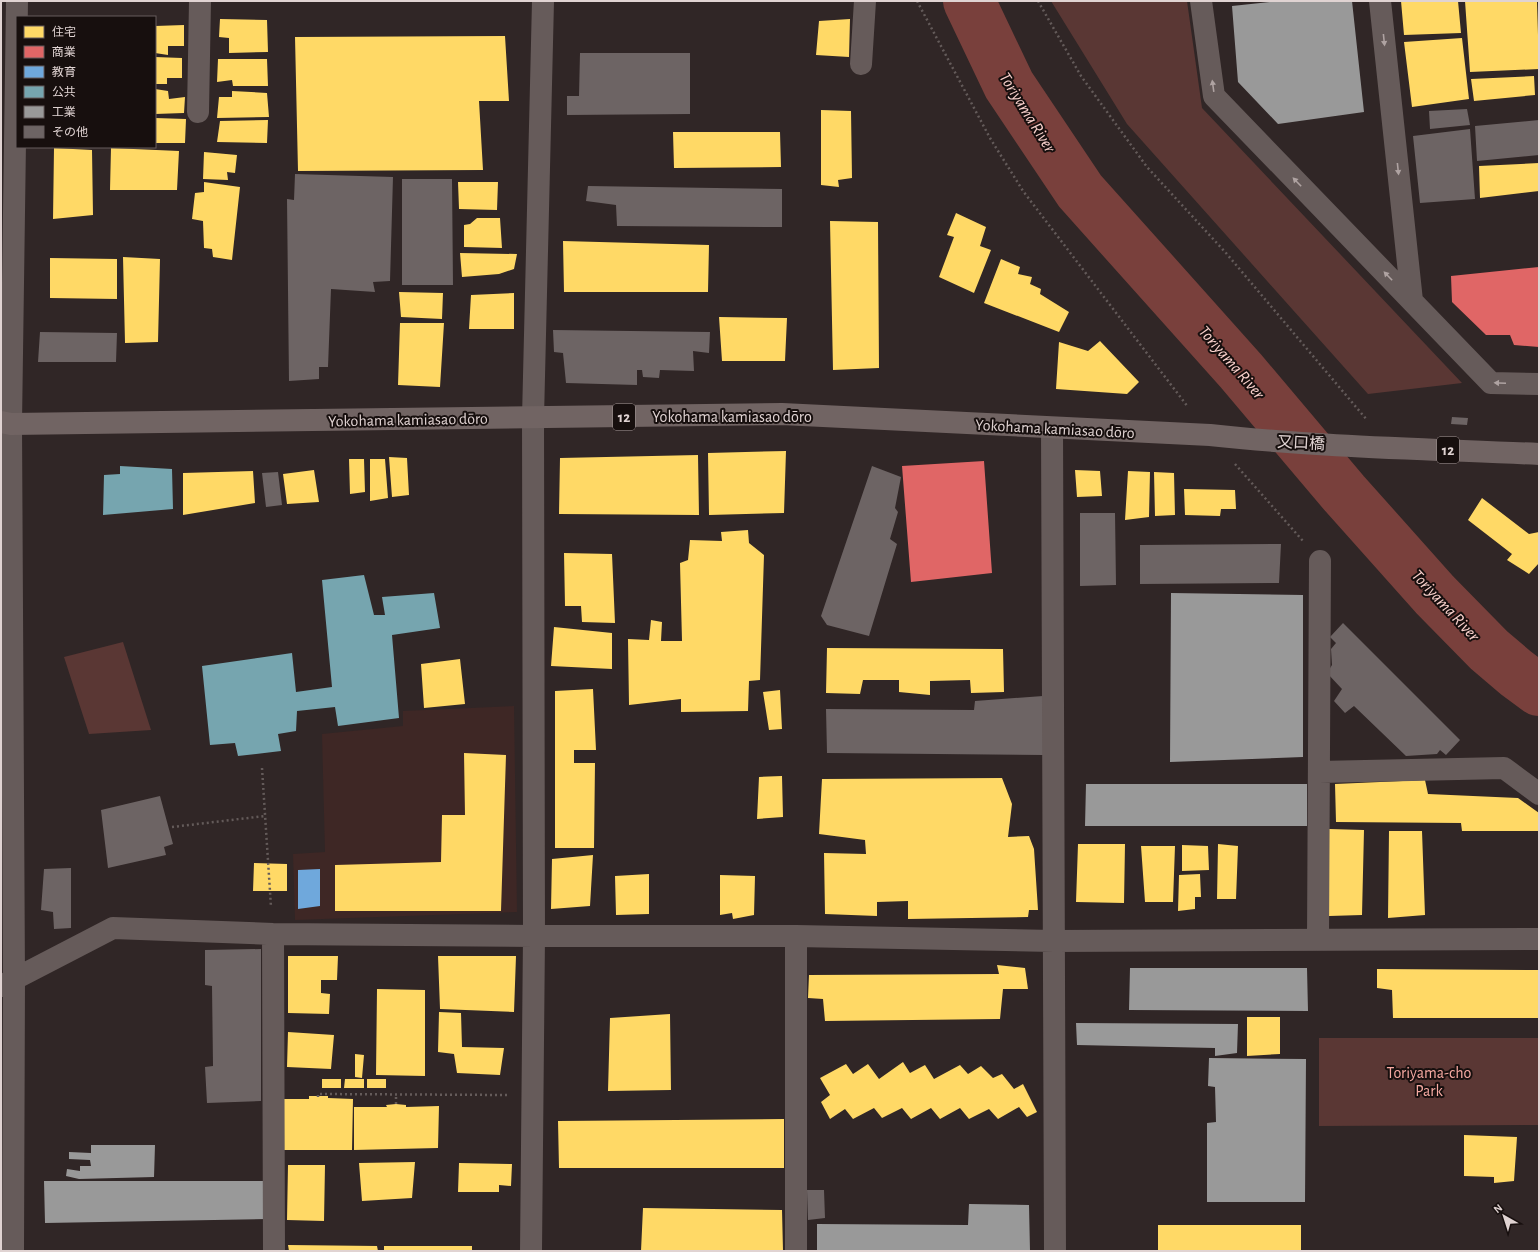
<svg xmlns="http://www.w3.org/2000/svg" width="1540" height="1252" font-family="'Alegreya Sans','Noto Sans JP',sans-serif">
	<rect width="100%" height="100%" fill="#302626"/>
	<path fill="#3e2725" d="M514,706L517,912L295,920L293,854L325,852L322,734L403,726V711Z"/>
	<path fill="#5a3734" d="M1051,1H1187L1202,108L1462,383L1368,394L1127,124Z
		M123,642L151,730L89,734L64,657Z
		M1319,1038H1539V1125L1319,1126Z"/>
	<path fill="#ffd966" d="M1401,1H1458L1461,33L1404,35Z
		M1465,1H1537L1539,69L1470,72Z
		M220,19L267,20L268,52L229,53V38L219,37Z
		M850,19L849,57L816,55L819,21Z
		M184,25V46H168V55L155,53V26Z
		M505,36L509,101H479L483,170L298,171L295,37Z
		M1462,38L1469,99L1412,107L1404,42Z
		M155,57L182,58V78H167V84H155Z
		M218,59H267L268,86H233L232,80L217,82Z
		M1534,76L1535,95L1474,101L1471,79Z
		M155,89L168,91L169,99L185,97L184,113L155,114Z
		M232,91L267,93L269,117L217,118L219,97H232Z
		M821,110L851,111L852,178L838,180L839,187L821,185Z
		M155,118L186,119L185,143H155Z
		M268,120L267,143L217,142L220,121Z
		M673,132H780L781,167L674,168Z
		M54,148L92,150L93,215L53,219Z
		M111,148L179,151L177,190H110Z
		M204,152L237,155L235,173L227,172L228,180L203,179Z
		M1539,163V191L1480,198L1479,166Z
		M204,182L240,187L232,260L213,257L212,249L204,248L203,221L192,219L195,193L204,192Z
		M458,182H498L497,210L459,209Z
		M956,213L986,227L980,246L991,250L974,293L939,277L954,237L947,235Z
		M477,218H500L502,248L464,247V225L470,224Z
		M830,221L878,222L879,368L833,370Z
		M563,241L709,245L708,292H564Z
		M460,253L517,254L514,269L499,274L462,277Z
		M123,257L160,259L158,342L125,343Z
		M50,258L117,259V299L50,298Z
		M1001,259L1020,267L1018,274L1032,277L1030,284L1041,289L1040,294L1069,312L1059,332L984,303Z
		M399,292L443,293L442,319L401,317Z
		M514,293V329H469L471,295Z
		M719,317L787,318L785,361H722Z
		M400,323H444L440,387L398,385Z
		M1100,341L1139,382L1127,394L1056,389L1059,342L1088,351Z
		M786,451L784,513L709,515L708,453Z
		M698,455L699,515L559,514L560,458Z
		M389,457L407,458L409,495L392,497Z
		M349,459H364L365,492L350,494Z
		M370,459H385L388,498L370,501Z
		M314,470L319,502L287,504L283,474Z
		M1075,470L1100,471L1102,496L1077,497Z
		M253,471L255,503L183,515V473Z
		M1128,471L1150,472L1149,517L1125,520Z
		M1154,472L1174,473L1175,515L1155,516Z
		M1184,489L1235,490L1236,509H1221L1220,516L1185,515Z
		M1482,498L1529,534L1539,532V563L1529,574L1507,560L1512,554L1468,520Z
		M748,530L749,543L764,555L760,680L749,681L748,711L681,712V699L629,705L628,639L649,640L651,620L662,622L661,641H682L680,563L688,560L690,540L722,541L721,532Z
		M564,553L612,554L615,623L582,622L581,606H565Z
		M554,627L612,633V669L551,666Z
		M827,648L1003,649L1004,692L971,693L970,680L930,681V695L899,692V680H863L860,694L826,693Z
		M460,659L465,704L424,708L421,664Z
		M593,689L596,750H574V763H595L594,848H555V691Z
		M780,690L782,729L769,730L763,692Z
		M464,753L506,755L501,911H335V865L441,862L442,815H465Z
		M782,776L783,817L757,819L759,777Z
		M1002,778L1012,804L1008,837L1029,836L1034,849L1038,910H1029L1028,917L908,919V901L877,902V916L825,914L824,853L866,854L865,840L819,834L822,779Z
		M1425,780L1428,794L1518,798L1539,813V831H1462L1461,823L1336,822L1335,784Z
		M1329,829L1364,830L1362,915L1329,916Z
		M1389,831H1422L1425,915L1388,918Z
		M1078,844H1125L1124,903L1076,902Z
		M1218,844L1238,846L1236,899H1217Z
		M1182,845L1208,846L1209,870L1182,871Z
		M1141,846H1175L1173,902H1145Z
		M593,855L590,906L551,909L552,859Z
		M254,863L287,864V891H253Z
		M649,874V914L616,915L615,876Z
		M1200,874L1201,897H1195V909L1178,911L1179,875Z
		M720,875L755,876L754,915L733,919L732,913L720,915Z
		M288,956H338L337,980H321V993L330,994L329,1014L288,1013Z
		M438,956H516L514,1012L440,1009Z
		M997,965L1025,968L1028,989H1003L1000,1019L825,1021L823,999L808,998L809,975L999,974Z
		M1377,969L1539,970V1018H1393L1392,990L1377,988Z
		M377,989L425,990V1076L376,1075Z
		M439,1012L461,1013L462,1047L504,1048L500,1075L457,1073L454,1054L438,1052Z
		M670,1014L671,1090L608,1091L610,1018Z
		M1247,1017H1280V1054L1247,1056Z
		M288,1032L334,1035L331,1069L287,1067Z
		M355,1054L364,1055L362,1078L355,1077Z
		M903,1062L910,1073L925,1065L934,1079L960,1065L968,1074L981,1066L993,1078L1002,1074L1014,1089L1023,1084L1037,1112L1027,1117L1019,1107L998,1119L989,1109L969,1119L960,1108L940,1119L931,1108L911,1119L902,1108L882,1118L874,1108L853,1119L845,1109L830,1119L821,1102L830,1095L820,1078L846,1064L853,1074L868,1064L879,1079Z
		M322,1079H341V1088H322Z
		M345,1079H364V1088H344Z
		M367,1079H386V1088H367Z
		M309,1096H328V1098L353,1099L352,1150H283V1099H309Z
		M396,1104L406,1105V1107L439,1106L438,1148L354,1150V1107H387L386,1105Z
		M784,1119V1168H559L558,1121Z
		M1464,1135L1517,1137L1514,1181L1494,1183V1177L1464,1176Z
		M415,1162L412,1198L362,1201L359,1163Z
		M459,1163L512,1164L511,1186L499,1185V1192H458Z
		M288,1165H325L324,1221L287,1220Z
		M643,1208L782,1210L783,1251H641Z
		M1158,1225H1301V1251H1158Z
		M288,1245L377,1246L378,1251H289Z
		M384,1246H472V1251H384Z"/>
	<path fill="#e06666" d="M1539,267V347L1514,345L1510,335H1486L1452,302L1451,276Z
		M984,461L992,573L911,582L902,466Z"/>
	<path fill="#6fa8dc" d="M320,869V906L298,909V870Z"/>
	<path fill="#76a5af" d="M120,466L172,469L173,509L103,515L104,475L120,474Z
		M364,575L374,615H385L382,597L434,593L440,628L392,635L399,718L338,726L335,707L297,711L296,731L278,734L281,751L238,756L235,743L210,745L202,666L292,653L296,692L332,687L322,580Z"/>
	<path fill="#999" d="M1279,1H1352L1364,112L1278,124L1238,82L1232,6Z
		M1171,593L1303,595V757L1170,762Z
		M1086,784H1307V826H1085Z
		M1130,968H1307L1308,1011L1129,1010Z
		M1076,1023L1238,1024L1237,1053L1215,1056V1048L1077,1045Z
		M1209,1058L1306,1059L1305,1202H1207V1123L1216,1122L1215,1087L1208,1086Z
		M91,1145H155L154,1177L79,1179L66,1176L67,1169L80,1171V1166H91L90,1160L69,1159V1152L91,1153Z
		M44,1181H265L267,1219L45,1223Z
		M969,1204L1029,1205L1030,1251H817V1224L968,1225Z"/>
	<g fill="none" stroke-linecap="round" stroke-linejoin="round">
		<path stroke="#79403c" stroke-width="52" d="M969,1L1009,85L1080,191L1241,371L1344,493L1435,595L1489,650L1516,673L1539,690"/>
	</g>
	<path fill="#6d6464" d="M580,53H690V114L567,115V96H579Z
		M1467,109L1470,125L1430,129L1429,111Z
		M1539,120V155L1477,161L1475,126Z
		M1470,129L1475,199L1420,203L1413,136Z
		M295,174L393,177L390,281L373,282L375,292L331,289L328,367H319V379L289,381L287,199L294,200Z
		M402,179H452L453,285H402Z
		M588,186L782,189V227L617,226L616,205L586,201Z
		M553,330L710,332L709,353L693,351L694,371L660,370L659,378L643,377L642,370H637V385L566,383L563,353L554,352Z
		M40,332L117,333L116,362H38Z
		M1452,417L1468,418L1467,425L1451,424Z
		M872,466L901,477L895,508L898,512L890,539L897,544L869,636L827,625L821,616Z
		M278,472L282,505L266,507L262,473Z
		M1080,513H1115L1116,585L1080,586Z
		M1281,544L1279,583L1140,584V545Z
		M1343,623L1460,740L1446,755L1440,750L1437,754L1406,756L1354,706L1345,713L1334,701L1342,689L1327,673L1332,665L1331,649L1336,643L1330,637Z
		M1043,696L1044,755L827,753L826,709L974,710L975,701Z
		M160,796L173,844L164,847L166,855L108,868L101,810Z
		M71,868V928L54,929L53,912L41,910L44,869Z
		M261,949V1101L207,1103L205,1067L213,1066L212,986L205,985V950Z
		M807,1190H824L825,1218L808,1220Z"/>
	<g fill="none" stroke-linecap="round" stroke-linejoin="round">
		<path stroke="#645b5a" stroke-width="2.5" stroke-dasharray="2 3" stroke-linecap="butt" d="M917,1L990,138L1023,191L1188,407
			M1038,1L1081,76L1147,167L1226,253L1367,420
			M1235,464L1303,541
			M262,768L271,907
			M172,827L265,816
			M318,1097V1094L507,1095
			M396,1104V1094"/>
		<path stroke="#665b5a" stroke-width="22" d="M1201,1L1214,96L1491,383L1539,384
			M1380,1L1412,301
			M861,64L865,1
			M198,112L200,1
			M1052,428L1055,1251
			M1319,772L1504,768L1539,794
			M273,934L274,1251
			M1318,939L1320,561
			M1,986L113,928L273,934L534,936H796L1054,941L1539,939
			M13,1251L14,980L11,424L17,1
			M531,1251L534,936L533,418L543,1
			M796,1251V936"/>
		<path stroke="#716463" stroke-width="22" d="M1,422L11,424L782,414L1210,435C1319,447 1429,449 1539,454"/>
	</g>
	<defs><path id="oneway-solid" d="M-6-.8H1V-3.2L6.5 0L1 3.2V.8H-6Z"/></defs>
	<g fill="#afa3a2">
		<use href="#oneway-solid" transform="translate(1384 40) rotate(84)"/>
		<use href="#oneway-solid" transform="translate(1213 86) rotate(-98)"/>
		<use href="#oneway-solid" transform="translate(1398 169) rotate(84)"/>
		<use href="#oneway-solid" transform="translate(1297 182) rotate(-134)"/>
		<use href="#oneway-solid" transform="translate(1388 276) rotate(-134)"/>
		<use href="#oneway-solid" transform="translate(1500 383) rotate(-178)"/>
	</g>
	<g text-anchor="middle" stroke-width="4" stroke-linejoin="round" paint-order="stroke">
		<g fill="#170f0e" stroke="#a49897" stroke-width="1">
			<rect x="613" y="404" width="22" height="26" rx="3"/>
			<rect x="1437" y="437" width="22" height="26" rx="3"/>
		</g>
		<g font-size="15" font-weight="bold" fill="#e0d3d2">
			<text x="624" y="422">12</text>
			<text x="1448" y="455">12</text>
		</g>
		<g font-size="16" fill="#e0d3d2" stroke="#170f0e">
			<text x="732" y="422">Yokohama kamiasao dōro</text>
			<text transform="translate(408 419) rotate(-1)" y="6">Yokohama kamiasao dōro</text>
			<text transform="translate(1055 428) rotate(3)" y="6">Yokohama kamiasao dōro</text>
			<text transform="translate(1301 442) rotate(3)" y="6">又口橋</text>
		</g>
		<g font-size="16" fill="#f8aba3" stroke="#170f0e">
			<text x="1429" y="1078">Toriyama-cho<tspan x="1429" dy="18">Park</tspan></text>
		</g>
		<g font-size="17" font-style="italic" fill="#fad2cd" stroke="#170f0e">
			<text transform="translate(1028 112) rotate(58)" y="6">Toriyama River</text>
			<text transform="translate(1232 362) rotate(49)" y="6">Toriyama River</text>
			<text transform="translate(1446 605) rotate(47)" y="6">Toriyama River</text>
		</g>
	</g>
	<rect width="1540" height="1252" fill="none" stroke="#e0d3d2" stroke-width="4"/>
	<rect x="16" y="16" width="140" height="132" fill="#170f0e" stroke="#675d5c"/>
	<rect x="24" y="26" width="20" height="12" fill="#ffd966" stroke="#675d5c"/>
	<text x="52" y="36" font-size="12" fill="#e0d3d2">住宅</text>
	<rect x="24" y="46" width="20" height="12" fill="#e06666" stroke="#675d5c"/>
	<text x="52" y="56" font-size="12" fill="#e0d3d2">商業</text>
	<rect x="24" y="66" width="20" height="12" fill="#6fa8dc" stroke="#675d5c"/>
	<text x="52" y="76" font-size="12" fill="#e0d3d2">教育</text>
	<rect x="24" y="86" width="20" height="12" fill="#76a5af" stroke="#675d5c"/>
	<text x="52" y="96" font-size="12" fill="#e0d3d2">公共</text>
	<rect x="24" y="106" width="20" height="12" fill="#999999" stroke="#675d5c"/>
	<text x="52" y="116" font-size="12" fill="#e0d3d2">工業</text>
	<rect x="24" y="126" width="20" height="12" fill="#6d6464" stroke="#675d5c"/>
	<text x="52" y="136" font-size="12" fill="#e0d3d2">その他</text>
	<g transform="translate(1504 1216) rotate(321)" stroke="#170f0e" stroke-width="3" paint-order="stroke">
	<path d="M0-3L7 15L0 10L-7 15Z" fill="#e0d3d2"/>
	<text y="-6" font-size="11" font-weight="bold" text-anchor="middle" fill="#e0d3d2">N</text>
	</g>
</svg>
